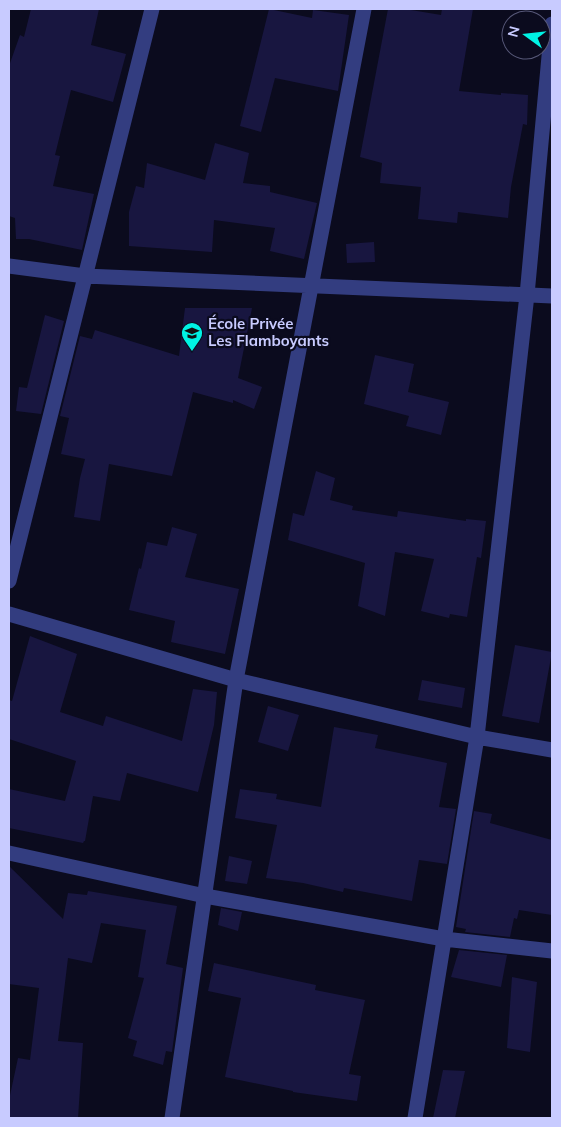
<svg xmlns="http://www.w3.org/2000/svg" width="561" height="1127" font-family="Mulish,sans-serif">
	<rect width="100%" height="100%" fill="#0b0b1e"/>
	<path fill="#181640" d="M31,9H99L91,45L126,54L113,102L71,90L55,155L60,156L53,186L94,194L82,250L29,239H16L15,218L9,216V66L20,35L24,37Z
		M269,9L312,18L313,10L349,15L338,91L275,78L261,132L240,126Z
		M388,9H405L441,15L442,9H473L459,91L501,95V93L528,95L527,125L523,124L511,187L508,218L458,212L457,223L418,219L421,187L380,183L382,163L360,157Z
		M215,143L249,153L243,183L270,186V192L317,203L304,259L270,251L275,228L214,220L212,252L129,246V212L136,186L144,188L147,163L205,180Z
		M374,242L375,262L347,263L346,244Z
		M185,308H252L238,378L262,387L254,409L233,400V403L193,392L172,476L109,464L100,521L74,517L80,478L85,459L61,454L69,418L60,416L80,336L92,339L95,330L179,356Z
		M45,315L64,321L41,414L16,411L19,387L27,388Z
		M375,355L414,364L408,392L449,402L441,435L406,426L409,416L364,404Z
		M316,471L335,478L330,500L353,506L352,510L397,517L398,511L466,521V519L486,521L481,558L477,557L467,617L450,614L449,618L421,611L434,559L395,552L385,616L358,606L365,563L288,540L293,513L304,516Z
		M172,527L197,534L185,577L239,589L225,654L171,642L175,621L129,610L139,568L141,569L147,542L167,546Z
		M30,636L77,654L60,712L103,726L106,716L182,741L193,689L217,692L214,725L198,792L127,773L120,801L93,796L85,841H84L83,843L9,828V789L65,801L76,761L9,739V700L12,701Z
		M515,645L552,652L539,723L502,716Z
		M422,680L465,688L462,708L418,700Z
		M268,706L299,715L288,751L258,742Z
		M334,727L378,735L375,748L447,763L439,807L456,809L447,864L419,860L412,901L344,888L343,892L303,883L266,878L277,825L235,818L240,789L277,794L276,799L321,807Z
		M474,811L492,814L490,823L552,840V915L519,910L517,919L514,918L510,937L465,932L466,929L456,927Z
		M229,856L252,861L247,884L225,881Z
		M9,866L63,919L68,893L87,895L88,891L177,906L166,964L183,968L172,1052L166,1051L163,1065L133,1056L137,1041L128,1038L144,978L138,977L146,930L101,923L92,963L68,958L58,1041L83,1043L78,1118H9V1100L18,1058L30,1060L39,988L9,984Z
		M221,908L242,912L238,931L218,925Z
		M459,950L507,955L501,987L451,977Z
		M214,963L316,985L315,990L365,1000L349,1074L361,1076L357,1101L293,1092V1091L225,1077L241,998L208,991Z
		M512,977L537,982L530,1052L507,1048Z
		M443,1070L465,1071L455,1118H433Z"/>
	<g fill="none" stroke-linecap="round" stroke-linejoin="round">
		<path stroke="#333d80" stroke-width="15" d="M9,266L85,276L552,296
			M9,581L152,9
			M9,614L236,680L477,737L552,750
			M9,853L205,896L444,939L552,951
			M172,1118L236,680L364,9
			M415,1118L477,737L527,295L552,24"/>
	</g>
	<defs>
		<g id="school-pin" transform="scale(1.125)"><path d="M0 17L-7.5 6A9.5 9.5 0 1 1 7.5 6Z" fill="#00f3e4" stroke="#0b0b1e"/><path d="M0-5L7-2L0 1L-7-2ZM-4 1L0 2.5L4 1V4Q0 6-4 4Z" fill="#111"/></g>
	</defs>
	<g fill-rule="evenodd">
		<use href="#school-pin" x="192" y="333"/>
	</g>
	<g text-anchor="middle" stroke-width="4.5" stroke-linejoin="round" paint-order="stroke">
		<g font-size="15" font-weight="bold" fill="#c8cbff" stroke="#0b0b1e" text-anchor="start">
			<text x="208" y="329">École Privée<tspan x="208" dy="17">Les Flamboyants</tspan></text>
		</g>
	</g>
	<rect width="561" height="1127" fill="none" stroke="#c8cbff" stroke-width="20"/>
	<g transform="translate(526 35) rotate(285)"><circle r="24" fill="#0b0b1e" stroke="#575878"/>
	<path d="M0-4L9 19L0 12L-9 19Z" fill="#00f3e4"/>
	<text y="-8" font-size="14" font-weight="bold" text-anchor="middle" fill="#c8cbff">N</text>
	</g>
</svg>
